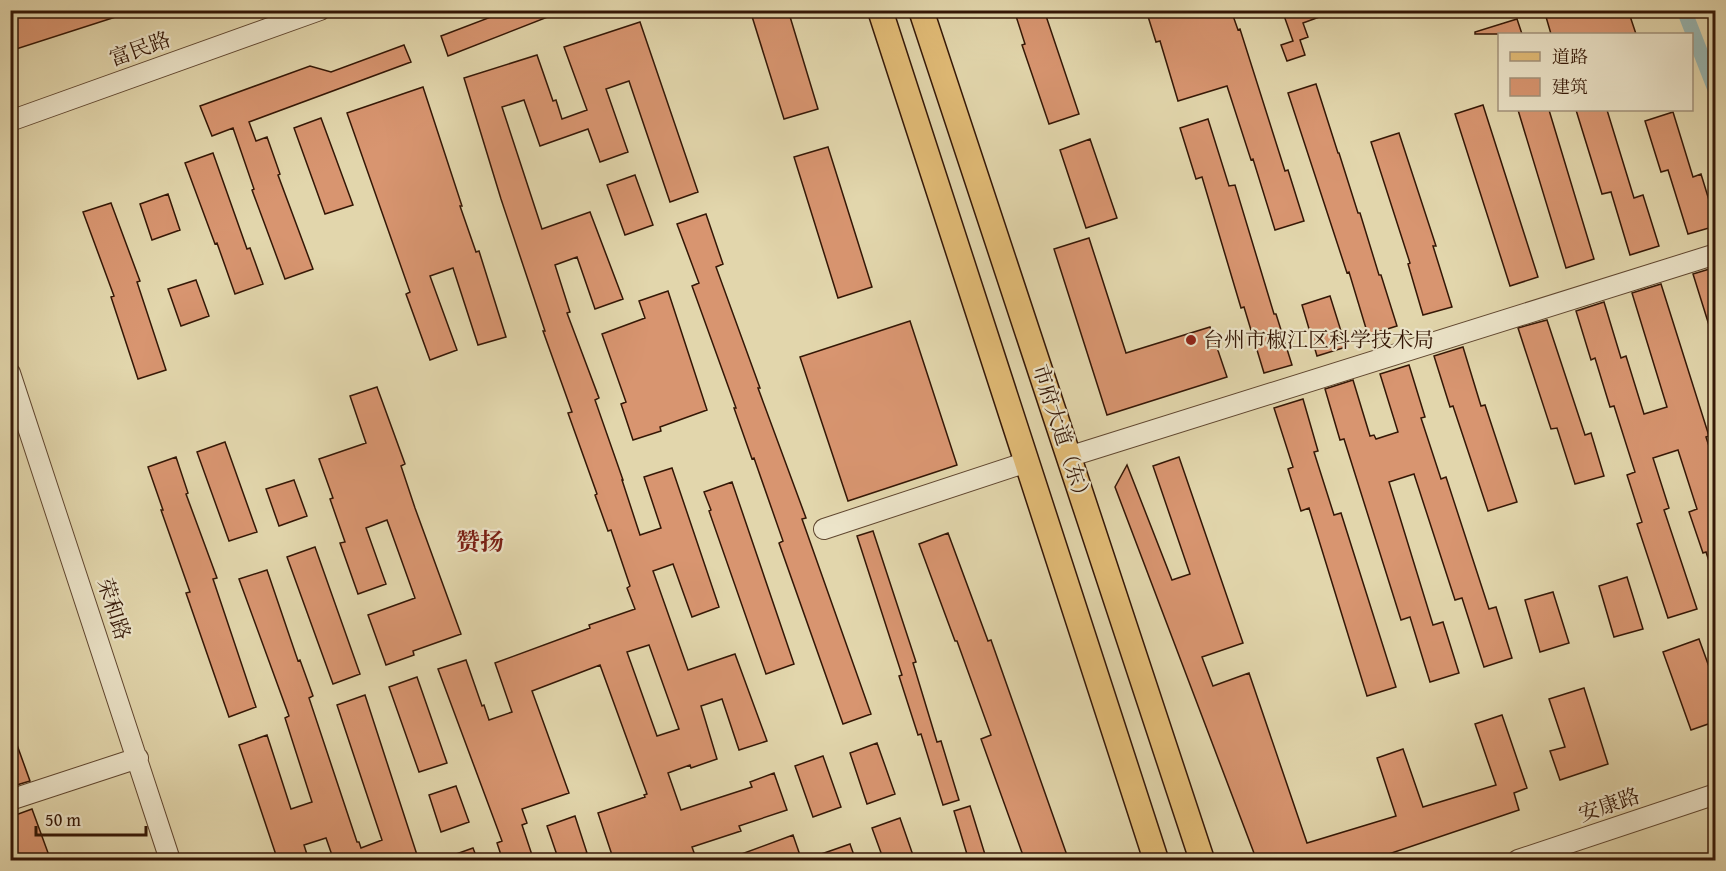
<svg xmlns="http://www.w3.org/2000/svg" width="1726" height="871" font-family="'Gentium Book Plus','Noto Serif SC',serif">
	<rect width="100%" height="100%" fill="#e2d6ac"/>
	<filter id="stains"><feTurbulence type="fractalNoise" baseFrequency=".00333" numOctaves="4"/><feColorMatrix values="0 0 0 0 .2 0 0 0 0 .09 0 0 0 0 .02 0 0 0 .5 -.17"/></filter>
	<radialGradient id="worn" r=".72"><stop offset=".6" stop-color="#630" stop-opacity="0"/><stop offset="1" stop-color="#630" stop-opacity=".3"/></radialGradient>
	<g fill="none" stroke-linecap="round" stroke-linejoin="round">
		<path stroke="#98b7b3" stroke-width="15" d="M1684,10L1716,92"/>
	</g>
	<path fill="#d89570" stroke="#341706" stroke-width="1.5" fill-rule="evenodd" d="M10,10H127L128,13L10,51Z
		M494,10H563V11L448,56L441,36L491,17Z
		M750,10H788L818,109L784,119Z
		M1014,10H1044L1079,114L1049,124L1022,45L1025,44Z
		M1146,10H1231L1238,30L1240,29L1285,171L1288,170L1304,221L1275,230L1253,159L1251,160L1227,86L1178,101L1160,41L1156,42Z
		M1282,10H1333V12L1303,23L1308,37L1300,40L1305,55L1287,61L1281,45L1293,41Z
		M1544,10H1628L1636,34H1551Z
		M1517,19L1522,34H1475V32Z
		M640,22L698,192L670,202L629,81L606,89L628,152L600,162L588,129L540,146L524,100L502,107L542,229L590,212L623,299L595,309L577,257L555,265L570,312L567,313L599,398L595,400L623,480H622L640,535L661,528L644,477L672,468L719,607L692,617L673,564L653,571L688,670L735,654L767,741L739,750L722,699L701,706L717,759L691,768L690,765L668,773L681,810L752,787L750,782L774,773L787,810L739,826L741,831L692,847L697,861H614L598,813L645,797L644,795L647,794L600,665L532,691L569,793L522,809L527,823L522,825L534,861H503L497,843L502,841L438,669L466,660L482,706L484,705L489,720L512,712L495,663L590,628L589,625L635,609L627,588L630,586L611,530L608,531L595,495L597,494L568,413L572,412L543,331H545L501,199L464,78L537,55L553,101L556,100L562,119L587,110L564,47ZM649,645L679,729L657,736L627,652Z
		M404,45L411,62L249,122L256,141L267,137L280,174L278,175L313,269L285,279L252,190L254,189L233,128L212,136L200,106L310,66L331,72Z
		M1316,84L1338,153H1339L1358,213H1360L1379,275H1381L1397,326L1368,335L1349,272L1347,273L1288,93Z
		M423,87L462,206H460L476,252L479,251L506,337L478,345L453,268L430,276L457,350L430,360L406,294L410,292L347,113Z
		M1483,105L1538,277L1510,286L1455,114Z
		M1518,110H1549L1594,259L1566,268Z
		M1576,110H1607L1634,198L1643,195L1659,246L1630,255L1611,192L1602,194Z
		M1673,112L1693,177L1701,174L1716,223V226L1688,234L1668,170L1661,172L1645,121Z
		M321,118L353,205L325,214L294,128Z
		M1208,119L1229,186L1235,185L1274,314H1276L1292,365L1264,373L1244,307L1241,308L1202,177L1196,179L1180,128Z
		M1399,133L1436,246H1433L1452,307L1423,315L1408,264L1410,263L1371,142Z
		M1090,139L1117,218L1086,228L1060,150Z
		M828,147L872,287L838,298L794,157Z
		M213,153L247,249L250,248L263,284L235,294L217,243L215,244L185,163Z
		M635,175L653,225L625,235L607,185Z
		M168,194L180,230L152,240L140,204Z
		M111,203L140,281L137,282L166,370L138,379L111,297L114,296L83,212Z
		M706,214L723,264L716,267L760,388H758L806,518L802,519L871,714L843,724L779,543L783,541L754,458L752,459L734,408H736L692,286L699,283L677,224Z
		M1089,238L1126,353L1210,327L1227,377L1107,415L1054,249Z
		M1716,267V337L1713,338L1693,274Z
		M196,280L209,316L181,326L168,289Z
		M1661,284L1709,436L1706,437L1716,468V573H1713L1706,552L1703,553L1689,512L1697,509L1678,450L1653,458L1669,508L1664,510L1697,609L1668,618L1637,524L1642,522L1627,475L1635,472L1614,406L1610,407L1595,358L1591,360L1576,311L1604,302L1621,358L1626,356L1644,414L1667,407L1632,293Z
		M668,291L707,410L660,427L661,431L633,440L621,404L626,402L602,334L645,318L639,301Z
		M1330,296L1346,347L1317,356L1302,305Z
		M1547,320L1585,435L1591,433L1604,476L1575,484L1557,428L1551,429L1518,328Z
		M910,321L957,465L848,501L800,357Z
		M1463,347L1481,406L1485,405L1517,502L1488,511L1453,406L1450,407L1434,356Z
		M1409,365L1425,417L1421,418L1441,479L1446,477L1489,609L1496,607L1512,658L1484,667L1462,598L1455,600L1414,474L1389,482L1433,625L1443,622L1459,673L1430,682L1410,617L1401,620L1344,439L1340,440L1325,389L1353,380L1370,436L1374,435L1376,439L1398,432L1380,374Z
		M377,387L405,464L401,466L415,508L461,634L413,651L414,655L386,665L368,615L415,598L387,520L366,528L386,584L358,594L340,543L345,542L330,499L333,498L319,459L366,443L350,396Z
		M1303,399L1318,451L1314,452L1334,515L1341,513L1396,687L1367,696L1309,508L1301,511L1288,469L1293,467L1274,408Z
		M225,442L257,532L229,541L197,452Z
		M176,457L188,493L186,494L217,578L213,579L256,707L229,717L186,593L190,592L161,510H163L148,467Z
		M1179,457L1243,643L1202,657L1213,686L1249,673L1307,843L1396,816L1377,758L1403,749L1423,807L1496,785L1475,724L1502,715L1527,788L1514,793L1519,810L1368,861H1257L1115,487L1127,465L1172,580L1190,574L1153,466Z
		M294,480L307,516L279,526L266,489Z
		M732,482L794,664L766,674L709,511L711,510L704,492Z
		M873,531L916,662L913,663L937,742L941,741L959,800L943,805L921,734L918,735L899,676L902,675L857,536Z
		M948,533L988,641L991,640L1069,861H1025L981,739L991,735L957,641H955L919,544Z
		M315,547L360,674L333,684L287,557Z
		M267,570L298,661L300,660L313,696L309,698L357,842H359L361,848L382,840L337,705L365,695L419,861H334L326,838L304,845L309,861H278L239,745L267,735L291,809L312,802L285,718L289,716L239,579Z
		M1627,577L1643,629L1614,637L1599,586Z
		M1553,592L1569,643L1540,652L1525,600Z
		M1699,639L1716,686V718L1711,723L1691,730L1663,652Z
		M417,677L447,763L419,772L389,687Z
		M1584,688L1608,764L1560,780L1550,751L1565,747L1549,699Z
		M10,731H12L30,781L10,787Z
		M877,743L895,794L867,804L850,753Z
		M823,756L841,807L813,817L795,766Z
		M456,786L469,822L441,832L429,795Z
		M970,806L987,861H969L954,811Z
		M32,809L51,861H19L10,836V817Z
		M575,816L587,853L564,861H559L547,826Z
		M900,818L915,861H884L872,828Z
		M793,835L802,861H729L728,859Z
		M850,844L856,861H808L807,859Z
		M473,848L478,861H442V859Z"/>
	<g fill="none" stroke-linecap="round" stroke-linejoin="round">
		<g stroke="#604730" stroke-width="22">
			<path id="minor" d="M10,121L320,10
				M10,373L170,860
				M1068,457L1716,254
				M824,529L1027,462
				M10,800L138,758
				M1518,860L1716,794"/>
		</g>
		<g stroke="#341706" stroke-width="27">
			<path id="major" d="M880,10L1156,860
				M921,10L1202,860"/>
		</g>
		<use href="#minor" stroke="#ece4c9" stroke-width="20"/>
		<use href="#major" stroke="#e1bb76" stroke-width="24"/>
	</g>
	<circle fill="#8f2418" stroke="#ece4c9" stroke-width="2" cx="1191" cy="340" r="6"/>
	<g text-anchor="middle" stroke-width="4.5" stroke-linejoin="round" paint-order="stroke">
		<g font-size="21" fill="#341706" stroke="#ece4c9">
			<text transform="translate(140 49) rotate(-20)" y="7">富民路</text>
			<text transform="translate(1062 435) rotate(72)" y="7">市府大道（东）</text>
			<text transform="translate(114 609) rotate(72)" y="7">荣和路</text>
			<text transform="translate(1609 805) rotate(-19)" y="7">安康路</text>
		</g>
		<g font-size="21" fill="#341706" stroke="#ece4c9" text-anchor="start">
			<text x="1203" y="347">台州市椒江区科学技术局</text>
		</g>
		<g font-size="24" font-weight="bold" fill="#7a1f14" stroke="#ece4c9">
			<text x="480" y="550">赞扬</text>
		</g>
	</g>
	<rect width="1726" height="871" fill="none" stroke="#e2d6ac" stroke-width="36"/>
	<rect x="12" y="12" width="1702" height="847" fill="none" stroke="#341706" stroke-width="3"/>
	<rect x="18" y="18" width="1690" height="835" fill="none" stroke="#341706" stroke-width="1.5"/>
	<rect x="1498" y="33" width="195" height="78" fill="#ece4c9" stroke="#a2927b" stroke-width="1.5"/>
	<rect x="1510" y="52" width="30" height="9" fill="#e1bb76" stroke="#a2927b" stroke-width="1.5"/>
	<text x="1552" y="63" font-size="18" fill="#341706">道路</text>
	<rect x="1510" y="78" width="30" height="18" fill="#d89570" stroke="#a2927b" stroke-width="1.5"/>
	<text x="1552" y="93" font-size="18" fill="#341706">建筑</text>
	<path d="M36 826v9h110v-9" fill="none" stroke="#341706" stroke-width="3"/>
	<text x="45" y="826" font-size="18" fill="#341706" stroke="#ece4c9" stroke-width="4.5" paint-order="stroke">50 m</text>
	<rect width="100%" height="100%" filter="url(#stains)"/>
	<rect width="100%" height="100%" fill="url(#worn)"/>
</svg>
